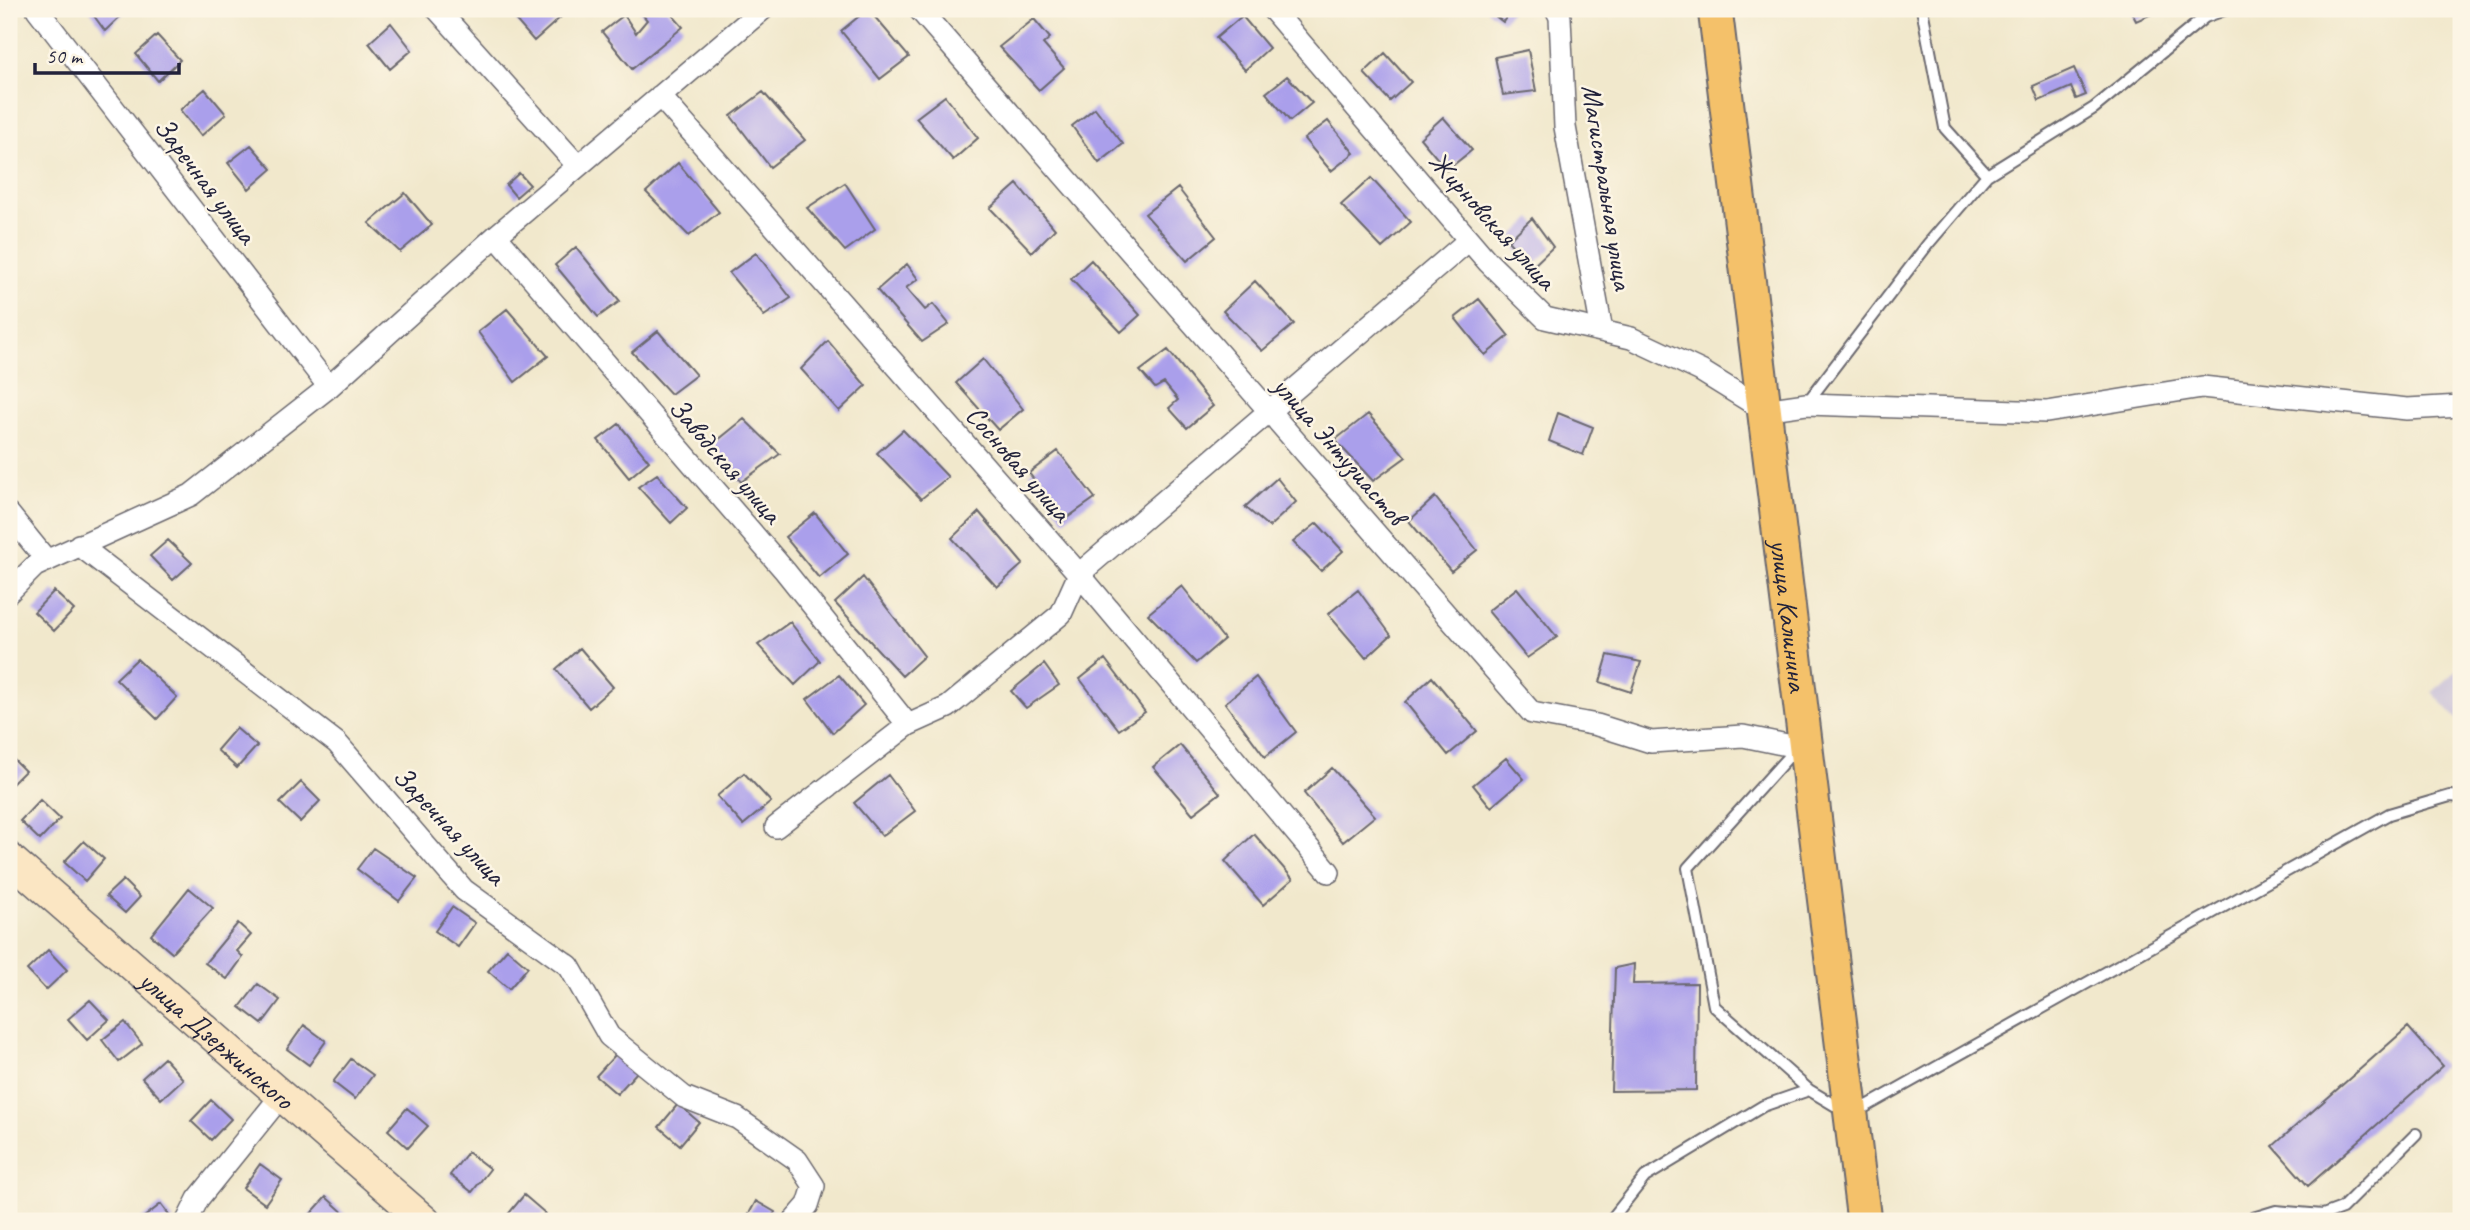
<svg xmlns="http://www.w3.org/2000/svg" width="2470" height="1230" font-family="Caveat,sans-serif">
	<rect width="100%" height="100%" fill="#fcf5e5"/>
	<filter id="ink" filterUnits="userSpaceOnUse"><feTurbulence type="fractalNoise" baseFrequency=".0143" numOctaves="2"/><feDisplacementMap in="SourceGraphic" scale="14" xChannelSelector="R" yChannelSelector="G"/><feConvolveMatrix kernelMatrix="1 2 1 2 8 2 1 2 1" color-interpolation-filters="sRGB"/></filter>
	<filter id="wash" filterUnits="userSpaceOnUse"><feTurbulence type="fractalNoise" baseFrequency=".00686" numOctaves="4" result="noise"/><feDisplacementMap in="SourceGraphic" scale="28" xChannelSelector="R" yChannelSelector="G"/><feGaussianBlur stdDeviation="1.57" result="paint"/><feColorMatrix in="noise" values="0 0 0 0 0 0 0 0 0 0 0 0 0 0 0 0 0 1.4 0 .05"/><feComposite in="paint" operator="in"/></filter>
	<g filter="url(#wash)">
		<rect width="100%" height="100%" fill="#f1e8cc"/>
		<path fill="#c8c0d8" d="M2461,666V723L2432,692Z"/>
		<g id="blocks">
			<path fill="#aa9feb" d="M89,9H128L105,31Z
				M506,9H554L562,16L534,41Z
				M638,9H667L683,27L632,69L602,32L624,15L636,33L647,20Z
				M868,9L909,57L880,79L841,31Z
				M1486,9H1512L1503,22Z
				M2130,9H2163L2136,21Z
				M1242,16L1269,48L1245,70L1216,38Z
				M1034,19L1050,38L1043,44L1064,68L1039,90L999,47Z
				M391,23L412,50L390,69L369,43Z
				M157,35L180,60L158,81L136,54Z
				M1528,50L1536,91L1503,95L1495,57Z
				M1385,53L1411,82L1390,101L1364,73Z
				M2074,68L2086,95L2076,99L2071,87L2039,101L2033,86Z
				M1287,76L1312,103L1290,121L1266,93Z
				M205,89L226,114L201,136L180,110Z
				M763,92L805,140L770,167L731,116Z
				M945,96L978,138L953,160L916,118Z
				M1095,108L1123,144L1099,163L1072,126Z
				M1443,117L1472,150L1447,170L1420,138Z
				M1328,121L1354,153L1331,171L1304,139Z
				M251,145L272,169L249,189L228,163Z
				M678,163L719,212L689,236L646,192Z
				M519,173L530,185L516,197L506,185Z
				M1371,178L1411,222L1382,248L1341,205Z
				M845,183L875,229L845,251L807,208Z
				M1017,184L1055,229L1032,252L990,208Z
				M1178,188L1216,237L1187,261L1145,214Z
				M405,193L432,225L400,252L369,223Z
				M1532,218L1553,247L1532,267L1508,241Z
				M576,247L620,301L598,317L555,265Z
				M756,253L791,298L764,316L729,273Z
				M1091,260L1140,315L1121,332L1071,279Z
				M907,264L918,279L906,288L925,310L933,304L949,324L922,342L877,290Z
				M1255,281L1294,324L1262,351L1223,311Z
				M1479,299L1509,336L1485,355L1455,318Z
				M507,309L548,356L515,382L478,332Z
				M658,331L696,375L671,394L632,352Z
				M828,341L866,386L839,411L801,369Z
				M1168,350L1213,406L1187,428L1169,408L1178,400L1164,383L1155,388L1140,371Z
				M983,359L1023,409L998,430L956,383Z
				M1558,413L1593,427L1583,455L1549,441Z
				M1368,414L1406,457L1373,481L1335,440Z
				M744,419L780,454L741,482L712,445Z
				M619,424L649,461L629,478L598,440Z
				M903,430L948,477L921,499L877,453Z
				M1058,451L1095,498L1064,520L1029,473Z
				M657,474L687,508L671,523L638,487Z
				M1277,478L1296,502L1269,527L1245,507Z
				M1435,497L1477,550L1451,571L1409,521Z
				M979,512L1023,564L997,587L952,538Z
				M815,513L848,554L819,578L785,537Z
				M1317,523L1343,551L1321,571L1293,542Z
				M168,540L192,563L173,580L150,556Z
				M863,577L924,656L902,676L835,603Z
				M1182,586L1224,639L1196,663L1148,614Z
				M1517,588L1557,637L1527,658L1488,611Z
				M1358,590L1391,635L1366,658L1328,614Z
				M54,591L74,610L54,631L34,612Z
				M790,622L820,661L795,685L758,645Z
				M580,648L613,687L589,708L556,669Z
				M1608,655L1641,662L1631,692L1600,682Z
				M137,659L177,697L157,719L116,679Z
				M1105,659L1145,712L1119,730L1080,679Z
				M1044,664L1059,685L1026,708L1011,691Z
				M839,675L864,705L833,733L807,699Z
				M1256,677L1296,732L1265,757L1225,703Z
				M1432,677L1477,731L1448,755L1405,702Z
				M236,728L257,746L237,768L217,750Z
				M1180,745L1220,793L1193,814L1153,767Z
				M9,755L25,771L9,787Z
				M1506,758L1524,779L1491,807L1473,785Z
				M1332,768L1375,816L1343,842L1304,793Z
				M744,773L771,802L743,825L717,796Z
				M888,775L915,811L882,836L854,803Z
				M301,782L320,801L300,822L280,803Z
				M40,800L60,819L40,840L20,821Z
				M1254,834L1293,879L1263,905L1225,861Z
				M84,841L104,859L85,881L64,862Z
				M373,848L417,878L399,901L357,869Z
				M123,880L140,897L125,913L106,896Z
				M189,888L213,908L172,953L151,935Z
				M452,907L475,923L458,947L435,931Z
				M238,923L251,935L237,951L243,957L227,979L205,963Z
				M507,949L528,967L509,989L488,971Z
				M48,950L67,970L46,990L27,970Z
				M1634,964L1633,984L1697,983L1696,1090L1611,1091L1615,968Z
				M258,984L280,1000L262,1024L240,1007Z
				M90,1000L109,1020L87,1040L68,1019Z
				M125,1022L142,1044L119,1062L102,1040Z
				M304,1025L326,1041L309,1065L287,1049Z
				M2408,1027L2443,1066L2308,1186L2273,1146Z
				M616,1054L637,1072L617,1094L596,1076Z
				M164,1058L183,1079L161,1099L142,1078Z
				M351,1059L373,1075L355,1099L333,1082Z
				M211,1100L231,1119L211,1140L191,1121Z
				M678,1104L699,1122L680,1145L659,1127Z
				M407,1108L428,1126L408,1148L388,1130Z
				M468,1152L490,1169L472,1192L450,1175Z
				M260,1164L282,1180L265,1204L243,1188Z
				M524,1195L545,1213L538,1221H509L505,1218Z
				M326,1197L346,1215L341,1221H309L306,1219Z
				M756,1201L775,1212L769,1221H745Z
				M161,1204L174,1221H139Z"/>
		</g>
	</g>
	<g filter="url(#ink)">
		<use href="#blocks" fill-opacity="0" stroke="#6a676e" stroke-width="2"/>
		<g fill="none" stroke-linecap="round" stroke-linejoin="round">
			<g stroke="#6a676e" stroke-width="14">
				<path id="lane" d="M1922,9L1945,128L1987,175
					M1806,404L1928,244L1987,175L2094,108L2205,17L2227,9
					M1797,747L1688,868L1714,1006L1809,1090L1851,1115L2389,814L2450,796L2461,797
					M1610,1221L1645,1177L1763,1106L1809,1090
					M2243,1221L2276,1211L2323,1215L2342,1208L2416,1134"/>
			</g>
			<g stroke="#6a676e" stroke-width="24">
				<path id="street" d="M37,9L329,387
					M437,9L578,166
					M919,9L1532,713L1597,725L1651,742L1743,736L1797,747L1807,758
					M1272,9L1488,262L1545,318L1631,338L1701,371L1764,410L1806,404L2047,412L2202,387L2407,409L2461,406
					M1556,9L1560,17L1565,127L1602,331
					M660,96L1079,574L1329,872
					M496,236L785,571L908,725
					M9,514L47,561
					M79,545L337,743L464,890L569,966L609,1036L684,1097L737,1118L797,1160L814,1186L808,1205L794,1221
					M9,592L35,566L191,495L329,387L496,236L763,9
					M776,827L908,725L948,707L1061,614L1079,574L1469,240
					M187,1221L198,1199L281,1096"/>
			</g>
			<g stroke="#6a676e" stroke-width="33">
				<g id="secondary">
					<path id="s1" d="M9,858L425,1221"/>
				</g>
			</g>
			<g stroke="#6a676e" stroke-width="37">
				<g id="primary">
					<path id="s2" d="M1715,9L1864,1221"/>
				</g>
			</g>
			<use href="#lane" stroke="#fff" stroke-width="10"/>
			<use href="#street" stroke="#fff" stroke-width="21"/>
			<use href="#secondary" stroke="#fbe6c3" stroke-width="30"/>
			<use href="#primary" stroke="#f4c16a" stroke-width="33"/>
		</g>
	</g>
	<g text-anchor="middle" stroke-width="5" stroke-linejoin="round" paint-order="stroke">
		<g font-size="28" fill="#22223b" stroke="#fcf5e5">
			<text transform="translate(206 180) rotate(53)" y="10">Заречная улица</text>
			<text transform="translate(1608 187) rotate(81)" y="10">Магистральная улица</text>
			<text transform="translate(1493 220) rotate(48)" y="10">Жирновская улица</text>
			<text transform="translate(1340 450) rotate(49)" y="10">улица Энтузиастов</text>
			<text transform="translate(726 460) rotate(49)" y="10">Заводская улица</text>
			<text transform="translate(1019 463) rotate(49)" y="10">Сосновая улица</text>
			<text dy="10" stroke="none"><textPath href="#s2" startOffset="611">улица Калинина</textPath></text>
			<text transform="translate(450 825) rotate(47)" y="10">Заречная улица</text>
			<text dy="10" stroke="none"><textPath href="#s1" startOffset="276">улица Дзержинского</textPath></text>
		</g>
	</g>
	<rect width="2470" height="1230" fill="none" stroke="#fcf5e5" stroke-width="35"/>
	<path d="M35 63v10h144v-10" fill="none" stroke="#22223b" stroke-width="3.5"/>
	<text x="46" y="63" font-size="21" fill="#22223b" stroke="#fcf5e5" stroke-width="5" paint-order="stroke">50 m</text>
</svg>
